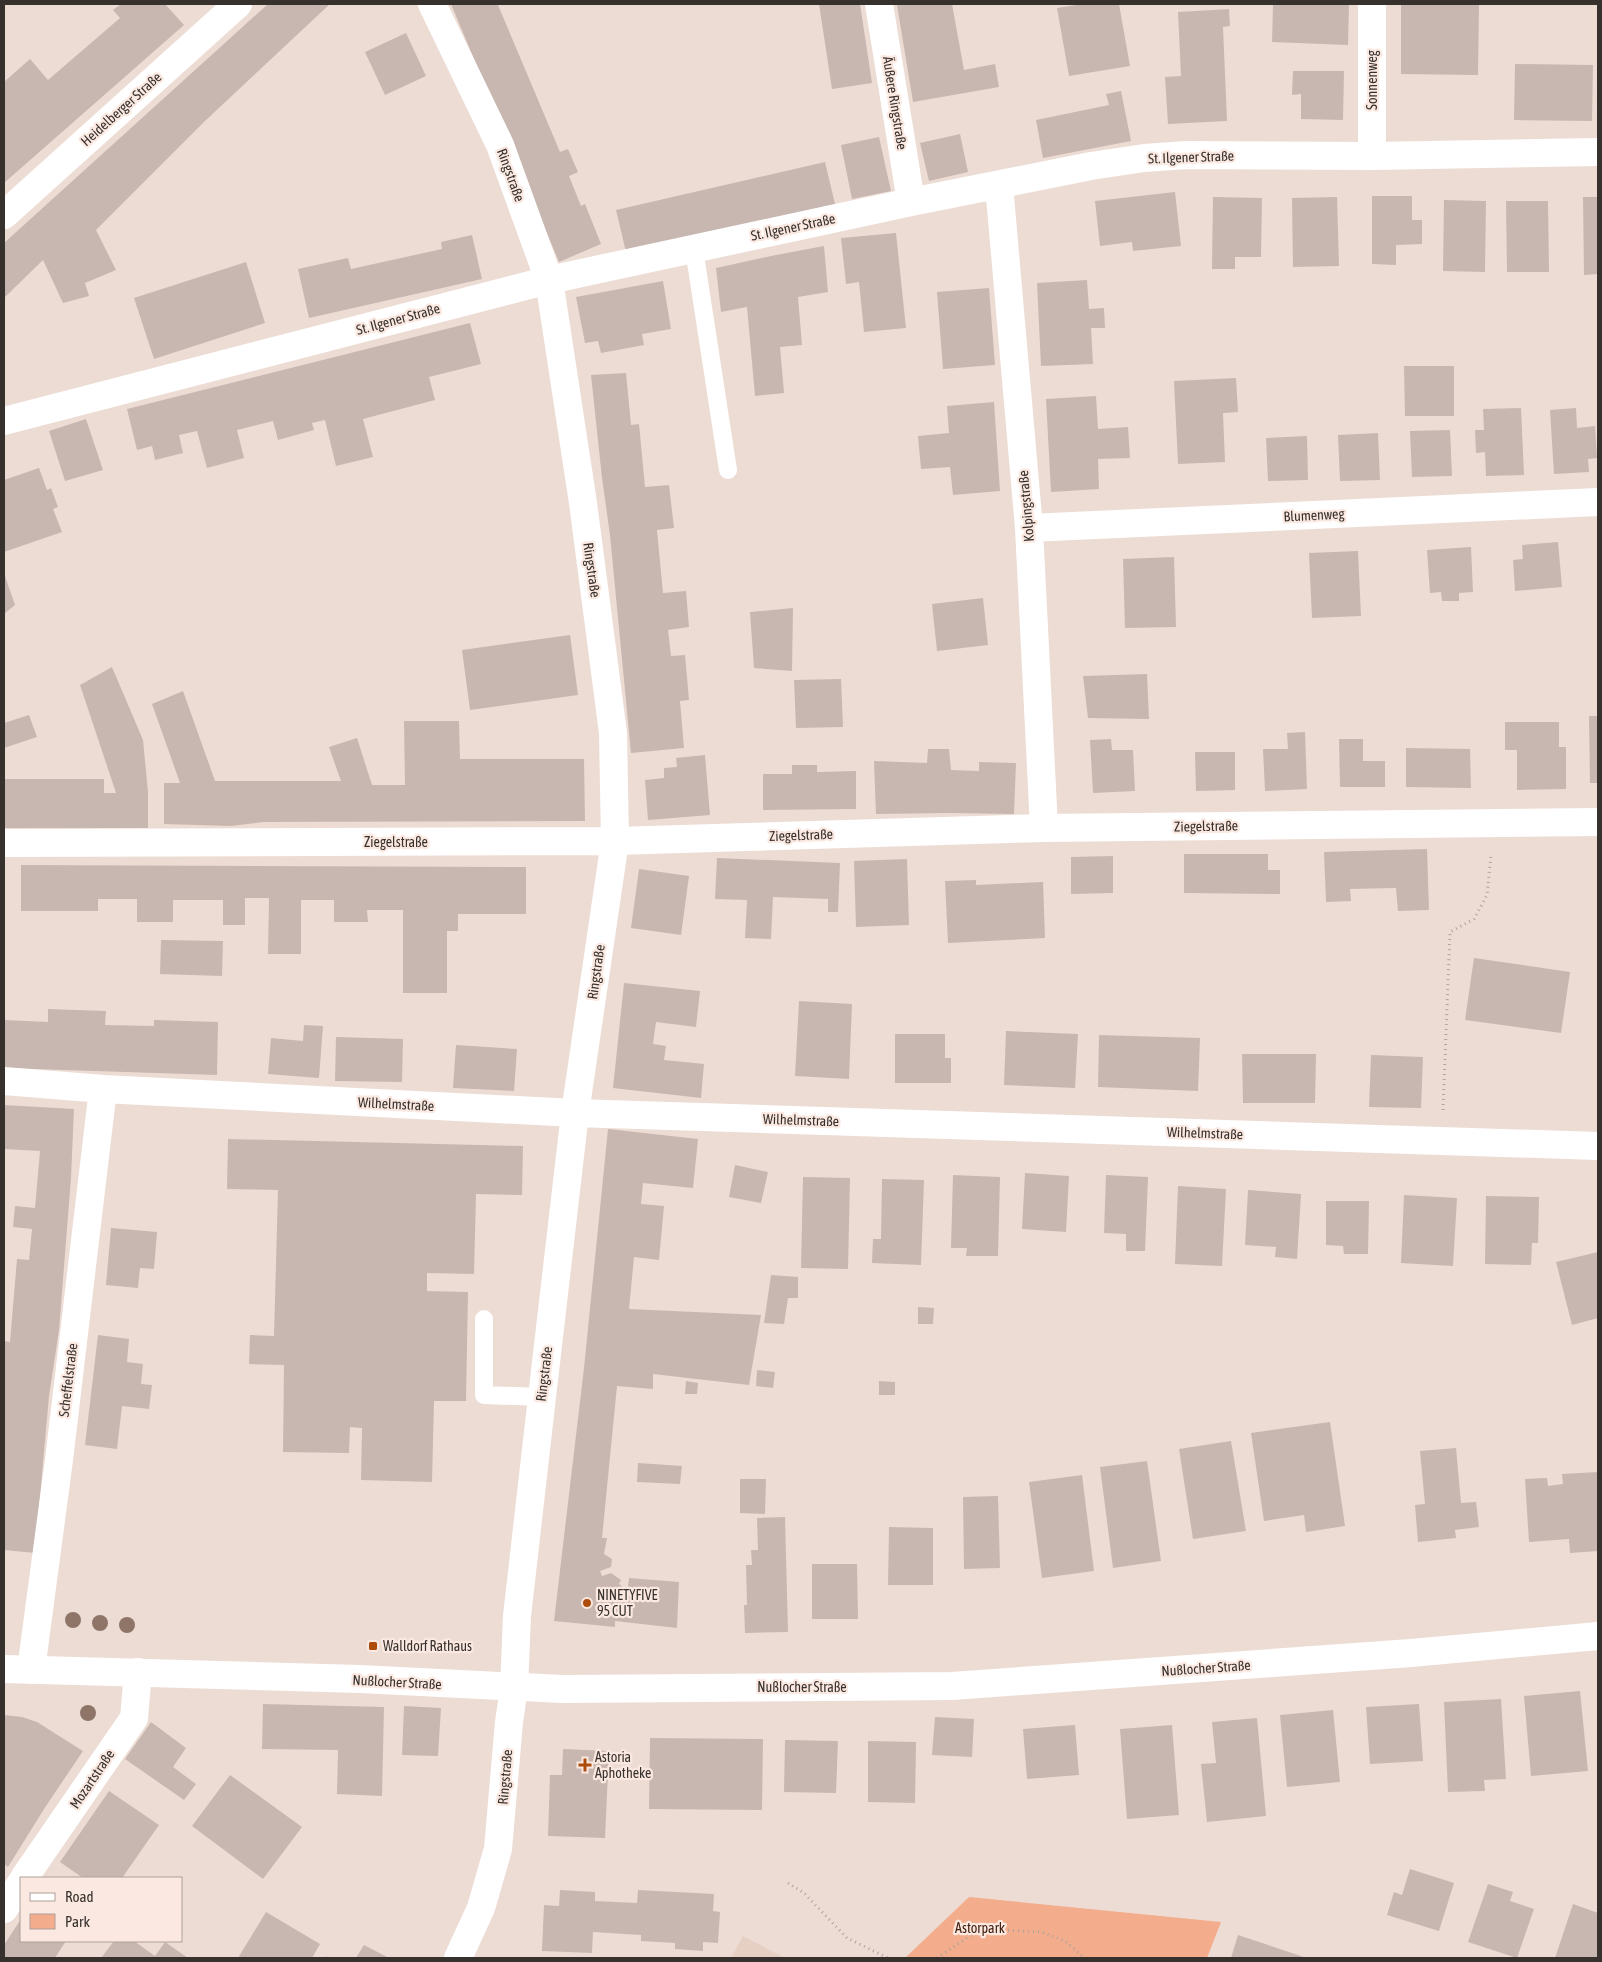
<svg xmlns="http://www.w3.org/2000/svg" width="1602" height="1962" font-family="'Asap Condensed',sans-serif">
	<rect width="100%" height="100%" fill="#eddcd4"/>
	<path fill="#e6cfc3" d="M743,1936L785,1958H731Z"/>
	<path fill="#f3ad8c" d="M969,1897L1221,1922L1207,1958H905Z"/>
	<path fill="#c8b7b0" d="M121,4H165L184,25L4,183V82L30,59L48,80L120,18L113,10Z
		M268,4H330L206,120L96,230L116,270L85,283L89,296L63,303L43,260L4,298V243Z
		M451,4H501L498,5L560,152L568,149L578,172L569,176L581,206L585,204L601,244L559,262Z
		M819,4H860L872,83L832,89Z
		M906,4H952L964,70L995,64L999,87L913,102L897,5Z
		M1083,4H1119L1130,66L1069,76L1057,8Z
		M1273,4H1349L1348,45L1272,42Z
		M1401,4H1479L1478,75L1401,74Z
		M1229,9L1230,26L1223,27L1227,121L1168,124L1165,77L1181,76L1178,12Z
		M406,33L426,76L385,95L365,52Z
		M1515,64L1593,65L1592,121L1514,120Z
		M1293,71H1344L1343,120L1301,119V94L1292,95Z
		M1121,91L1131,141L1043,158L1036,120L1109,105L1106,94Z
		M960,134L968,172L929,181L920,143Z
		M879,137L891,191L852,199L841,145Z
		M825,162L835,204L626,252L616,210Z
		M1175,192L1181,246L1133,251L1132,242L1100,246L1095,201Z
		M1372,196H1412V220H1422V244L1396,245V265L1372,264Z
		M1213,197L1262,198L1261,257H1235V269H1212Z
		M1337,197L1339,266L1293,267L1292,198Z
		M1583,197H1598V274L1584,275Z
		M1444,200L1486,201L1485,272L1443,271Z
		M1506,201H1548L1549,272H1507Z
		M896,233L906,328L864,332L859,282L846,284L841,238Z
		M472,235L482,279L309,318L298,269L348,258L351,269L442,249L441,242Z
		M824,246L828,292L798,297L802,345L780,347L784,393L755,396L747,307L721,312L716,268L771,256Z
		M246,262L265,323L154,359L134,298Z
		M1087,280L1089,309L1104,308L1105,328H1091L1093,364L1041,366L1037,283Z
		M663,281L671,329L642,334L644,345L601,353L598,341L585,343L576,297Z
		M989,288L995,365L943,369L937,292Z
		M470,323L481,364L429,377L435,400L363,419L373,457L336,466L325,420L312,423L314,430L278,440L273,421L237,430L244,458L207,468L197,431L179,435L183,453L155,460L152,446L137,450L127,409Z
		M1404,366H1454V416H1405Z
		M626,373L631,425L639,424L645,487L669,485L674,528L657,530L663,593L686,591L689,627L668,630L671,656L685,655L689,700L680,701L684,748L631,753L610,535L602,478L591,375Z
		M1236,378L1238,412L1223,413L1225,462L1178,464L1174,381Z
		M1096,396L1098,429L1128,427L1130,458L1098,459L1099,489L1051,492L1046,399Z
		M994,402L1000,491L953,495L950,467L921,469L918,436L949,433L947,406Z
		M1521,408L1524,475L1486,476L1485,452L1476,453L1475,430H1484L1483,409Z
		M1576,408L1577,428L1595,426L1597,458L1588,459L1589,472L1554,474L1550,410Z
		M86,419L103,470L65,481L49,431Z
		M1450,430L1452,476L1412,477L1410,431Z
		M1378,433L1380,480L1340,481L1338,435Z
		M1307,436L1308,480L1268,481L1266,438Z
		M39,468L47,490L51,488L58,507L53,509L62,532L4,552V480Z
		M1558,542L1562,587L1515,591L1513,560L1523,559L1522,545Z
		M1471,547L1473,592L1459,593V601H1442L1441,592L1430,593L1427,550Z
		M1358,551L1361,616L1312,618L1309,553Z
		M1174,557L1176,627L1125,628L1123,559Z
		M4,573L15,605L4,614Z
		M983,598L988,645L937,651L932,604Z
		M793,608L792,671L754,668L750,612Z
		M570,635L578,695L470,710L462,650Z
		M112,667L143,740L148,792V828H4V779H104V793H116L80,685Z
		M1147,674L1149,719L1088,718L1083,676Z
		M841,679L843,727L796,728L794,680Z
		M183,691L215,781H341L329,747L357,738L372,785H405L404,721H459L460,759H584L585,821L263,822L231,826L164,824V783H180L152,704Z
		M29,715L37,737L4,748V723Z
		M1589,716H1598V783H1590Z
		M1505,722H1559V747H1566V789L1517,790V750H1505Z
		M1305,732L1307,789L1265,791L1263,749H1288L1287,733Z
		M1111,739L1112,750H1133L1135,791L1093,793L1090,740Z
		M1339,739H1363V761H1385V787H1340Z
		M1406,748L1470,749L1471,788L1406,787Z
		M928,749H949L951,770L979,771V762L1016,763L1014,814L950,813L876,814L874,761L927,763Z
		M1195,752H1235V790L1196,791Z
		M705,755L710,815L648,820L645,780L664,778V768L677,767L676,758Z
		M792,765H817V772L856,771V809L763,810V774H792Z
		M1427,849L1429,910L1398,911L1396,888L1350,889L1351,901L1326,902L1324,852Z
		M1184,854H1268V870H1280V894L1184,893Z
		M1113,856V893L1071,894V857Z
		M717,858L840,863L838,912H828V899L773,897L771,939L745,938L747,900L715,899Z
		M907,859L909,925L856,927L854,861Z
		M21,865L526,867V914H458V931H447V993H403V910H367L368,922H334V900H301V954H268L269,898H245V925H223V900H173V922H137V899H98V911H21Z
		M639,869L689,876L681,935L631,928Z
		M976,880V885L1043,882L1045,938L948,943L945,881Z
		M161,940L223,941L222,976L160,974Z
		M1474,958L1570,972L1561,1033L1465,1020Z
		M624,983L700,991L696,1027L656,1022L653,1044L666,1046L664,1060L704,1064L701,1098L613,1088Z
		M799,1001L852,1004L849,1079L795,1076Z
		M48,1009L106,1011L105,1025L154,1026V1020L218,1022L217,1075L4,1068V1020L48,1022Z
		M304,1025L323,1026L319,1078L268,1074L271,1038L303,1041Z
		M1006,1031L1078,1034L1075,1088L1004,1085Z
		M895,1034H945V1058H951V1083H895Z
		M1099,1035L1200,1038L1198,1091L1098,1087Z
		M336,1037L403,1039L402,1082L335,1081Z
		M456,1045L517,1049L514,1091L453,1088Z
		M1242,1054H1316L1315,1103H1243Z
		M1371,1055L1423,1057L1421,1108L1369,1107Z
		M4,1105L74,1109L71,1178L59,1330L49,1396L35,1553L4,1550V1341L10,1342L17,1259L29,1260L32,1229L13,1227L15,1206L35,1208L40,1151L4,1149Z
		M608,1129L698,1139L693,1188L643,1183L641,1204L664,1206L659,1260L634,1257L629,1309L761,1315L749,1385L653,1374V1389L617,1386L602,1538H607L604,1554L612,1559L611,1567L600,1571L602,1576L611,1573L621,1580L619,1584L624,1588L628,1587L629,1578L679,1582L677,1628L615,1621V1627L554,1621L584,1368Z
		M228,1139L523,1146L522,1195L476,1194L474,1274L427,1273V1291L468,1292L466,1401H434L432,1482L361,1480L362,1428L350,1427L349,1453L283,1452L284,1365L249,1364L250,1335L274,1336L278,1190L227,1189Z
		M735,1165L768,1172L761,1203L729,1197Z
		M1025,1173L1069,1176L1066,1232L1022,1229Z
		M953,1175L1000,1177L998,1256H966L967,1248H951Z
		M1106,1175L1148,1177L1145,1251H1126V1234L1104,1233Z
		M803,1177L850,1178L848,1269L801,1268Z
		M882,1179L924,1180L921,1265L872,1263L873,1239H881Z
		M1178,1186L1226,1189L1222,1266L1175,1264Z
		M1248,1190L1301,1194L1297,1259L1275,1257L1276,1247L1245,1245Z
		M1404,1195L1457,1198L1453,1266L1401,1263Z
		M1486,1196L1539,1197L1538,1243H1532L1531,1265L1485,1264Z
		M1326,1201H1369L1368,1254H1344L1343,1246L1326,1245Z
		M111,1228L157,1232L154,1269L140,1268L138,1288L106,1285Z
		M1598,1252V1318L1572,1325L1556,1262Z
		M771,1275L798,1277V1298H788L784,1324L764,1323Z
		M918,1307L934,1308L933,1324H918Z
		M98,1335L129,1339L127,1362L143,1364L141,1384L152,1385L149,1409L122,1406L117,1449L85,1445Z
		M757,1370L775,1372L773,1388L756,1386Z
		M686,1381L698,1383L697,1394H685Z
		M879,1381L895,1382V1395H879Z
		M1330,1422L1345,1526L1306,1532L1304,1515L1264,1521L1251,1433Z
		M1231,1441L1246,1531L1193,1539L1179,1449Z
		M1456,1448L1461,1503L1476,1502L1479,1527L1455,1530L1456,1538L1418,1542L1415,1505L1425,1504L1420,1451Z
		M1147,1461L1161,1561L1113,1568L1100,1467Z
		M638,1463L682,1466L680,1484L637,1482Z
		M1598,1472V1551L1570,1553L1569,1539L1529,1542L1525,1479L1547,1478L1548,1486L1563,1484L1562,1474Z
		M1082,1475L1094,1571L1042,1578L1029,1482Z
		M740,1479H766L765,1514L740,1513Z
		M998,1496L1000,1568L964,1569L963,1497Z
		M785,1517L788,1632L745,1633L744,1605H747L746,1565H752L751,1550H758L757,1518Z
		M889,1527L933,1528V1585H888Z
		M812,1564H857L858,1619H812Z
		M1580,1691L1588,1771L1531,1776L1524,1696Z
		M1501,1699L1506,1779L1484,1780L1485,1791L1448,1792L1444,1702Z
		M263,1704L384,1707L382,1796L337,1794L338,1750L262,1749Z
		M1419,1704L1423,1761L1370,1764L1366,1707Z
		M404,1706L441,1708L438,1756L402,1755Z
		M1333,1710L1340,1782L1287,1787L1280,1715Z
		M4,1715L22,1717L37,1722L83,1751L44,1809L8,1867L4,1864Z
		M935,1717L974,1719L972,1757L932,1755Z
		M1257,1718L1266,1816L1207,1822L1201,1764L1216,1763L1212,1722Z
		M151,1722L186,1748L173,1767L196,1784L184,1800L125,1759Z
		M1075,1725L1079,1775L1027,1779L1023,1729Z
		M1172,1725L1179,1815L1127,1819L1120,1729Z
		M650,1738L763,1739L762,1810L649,1809Z
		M785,1740L838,1741L836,1793L784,1792Z
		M868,1741L916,1742L915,1803L868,1802Z
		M563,1749L609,1751L605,1838L548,1836L550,1775H562Z
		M230,1775L302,1827L263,1879L192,1826Z
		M109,1791L159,1825L122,1878H83L60,1862Z
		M1410,1869L1454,1883L1439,1931L1387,1915L1394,1892L1402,1895Z
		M1488,1884L1513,1892L1510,1901L1534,1909L1517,1958L1468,1942Z
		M560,1890L595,1892V1901L637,1903L638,1890L714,1894L713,1911L720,1912L718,1943L703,1942V1951L675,1949V1943L641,1941V1935L593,1932L592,1953L542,1951L544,1905L559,1906Z
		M1573,1904L1598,1913V1958H1555Z
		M266,1912L320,1944L312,1958H238Z
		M21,1919V1941H66L55,1958H4V1945Z
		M1238,1935L1307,1958H1231Z
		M114,1941H134L155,1956L165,1942L188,1958H101Z
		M364,1945L389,1958H356Z"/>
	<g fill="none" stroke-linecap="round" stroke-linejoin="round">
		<path stroke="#b0a39d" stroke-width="3" stroke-dasharray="1 4" stroke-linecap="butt" d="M1443,1110L1450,932L1474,919L1487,895L1491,855
			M788,1883L804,1893L847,1938L888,1958
			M327,1958L329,1955
			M937,1958L980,1929L1042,1932L1065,1941L1085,1958"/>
		<path stroke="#fff" stroke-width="18" d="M694,249L728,470
			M484,1319V1395L542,1397"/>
		<path stroke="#fff" stroke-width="28" d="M432,4L500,145L549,280L583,503L613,733L615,841L575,1113L542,1397L517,1616L514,1688L509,1722L498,1849L481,1908L458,1958
			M879,4L911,202
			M1372,156V4
			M999,185L1029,528L1044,828
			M4,215L238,4
			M4,421L549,280L911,202L1091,166L1144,158L1187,155L1372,156L1598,152
			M1029,528L1598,502
			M4,843L615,841L1044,828L1598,822
			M4,1081L103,1089L575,1113L1598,1146
			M31,1670L59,1460L103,1089
			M24,1878L134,1718L138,1672
			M4,1909L21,1883"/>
		<path stroke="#fff" stroke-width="28" d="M4,1669L360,1679L562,1689L952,1686L1411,1653L1598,1636"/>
	</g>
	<g fill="#8e7568">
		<circle cx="73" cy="1620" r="8"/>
		<circle cx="100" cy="1623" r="8"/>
		<circle cx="127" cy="1625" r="8"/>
		<circle cx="88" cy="1713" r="8"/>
	</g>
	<g fill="#ad4b0b" stroke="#fbe9e1" stroke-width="2">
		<circle cx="587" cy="1603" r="5"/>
		<rect x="368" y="1641" width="10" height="10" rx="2.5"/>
		<path d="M582.5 1757.5h5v5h5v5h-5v5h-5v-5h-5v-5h5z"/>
	</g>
	<g text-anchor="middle" stroke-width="4.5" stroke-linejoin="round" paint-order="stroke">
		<g font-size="14" fill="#37312e" stroke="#fbe9e1">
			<text transform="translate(1372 80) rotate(-90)" y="5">Sonnenweg</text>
			<text transform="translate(895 103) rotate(81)" y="5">Äußere Ringstraße</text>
			<text transform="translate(121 109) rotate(-42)" y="5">Heidelberger Straße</text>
			<text transform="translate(1191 157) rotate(-2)" y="5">St. Ilgener Straße</text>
			<text transform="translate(511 175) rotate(70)" y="5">Ringstraße</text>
			<text transform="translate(793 227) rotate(-12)" y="5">St. Ilgener Straße</text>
			<text transform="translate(398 319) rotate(-15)" y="5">St. Ilgener Straße</text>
			<text transform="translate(1026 506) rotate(-95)" y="5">Kolpingstraße</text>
			<text transform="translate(1314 515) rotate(-3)" y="5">Blumenweg</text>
			<text transform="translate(592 570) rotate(82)" y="5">Ringstraße</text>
			<text transform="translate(1206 826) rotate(-1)" y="5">Ziegelstraße</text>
			<text transform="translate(801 835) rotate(-2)" y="5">Ziegelstraße</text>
			<text x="396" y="847">Ziegelstraße</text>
			<text transform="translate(596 972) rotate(-82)" y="5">Ringstraße</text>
			<text transform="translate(396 1104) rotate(3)" y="5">Wilhelmstraße</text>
			<text transform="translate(801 1120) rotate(2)" y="5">Wilhelmstraße</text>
			<text transform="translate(1205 1133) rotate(2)" y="5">Wilhelmstraße</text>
			<text transform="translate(544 1374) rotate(-83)" y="5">Ringstraße</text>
			<text transform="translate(68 1380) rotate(-83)" y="5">Scheffelstraße</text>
			<text transform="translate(1206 1668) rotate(-4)" y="5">Nußlocher Straße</text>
			<text transform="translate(397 1682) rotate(3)" y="5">Nußlocher Straße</text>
			<text x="802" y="1692">Nußlocher Straße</text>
			<text transform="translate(505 1777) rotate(-85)" y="5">Ringstraße</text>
			<text transform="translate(92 1779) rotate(-56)" y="5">Mozartstraße</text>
		</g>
		<g font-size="14" fill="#37312e" stroke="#fbe9e1" text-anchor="start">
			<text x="597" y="1600">NINETYFIVE<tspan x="597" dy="16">95 CUT</tspan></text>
			<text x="383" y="1651">Walldorf Rathaus</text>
			<text x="595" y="1762">Astoria<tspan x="595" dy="16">Aphotheke</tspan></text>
		</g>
		<g font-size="14" fill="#41200f" stroke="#fbe9e1">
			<text x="980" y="1933">Astorpark</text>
		</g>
	</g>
	<rect width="1602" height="1962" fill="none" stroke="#37312e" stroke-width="10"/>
	<rect x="20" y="1877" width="162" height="65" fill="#fbe9e1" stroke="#ad9f99"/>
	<rect x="30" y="1893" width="25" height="8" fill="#ffffff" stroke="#ad9f99"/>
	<text x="65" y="1902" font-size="15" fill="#37312e">Road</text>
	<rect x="30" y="1914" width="25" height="15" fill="#f3ad8c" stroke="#ad9f99"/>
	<text x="65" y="1927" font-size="15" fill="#37312e">Park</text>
</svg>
